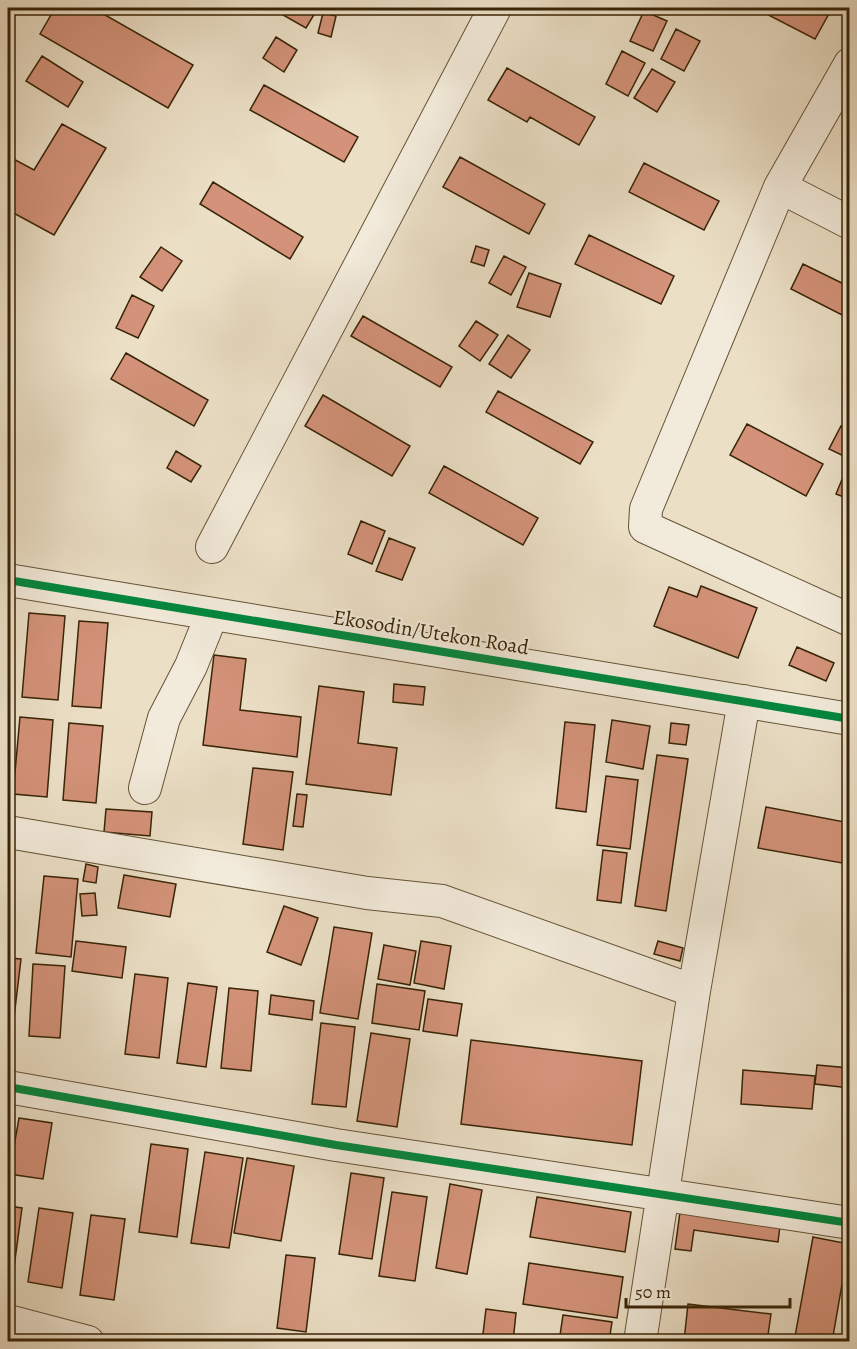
<svg xmlns="http://www.w3.org/2000/svg" width="857" height="1349" font-family="Alegreya,serif">
	<rect width="100%" height="100%" fill="#ebdfc6"/>
	<filter id="stains"><feTurbulence type="fractalNoise" baseFrequency=".00333" numOctaves="4"/><feColorMatrix values="0 0 0 0 .2 0 0 0 0 .09 0 0 0 0 .02 0 0 0 .5 -.17"/></filter>
	<radialGradient id="worn" r=".72"><stop offset=".6" stop-color="#630" stop-opacity="0"/><stop offset="1" stop-color="#630" stop-opacity=".3"/></radialGradient>
	<path fill="#d39279" stroke="#382406" stroke-width="1.5" d="M55,8H93L193,65L168,108L40,34Z
		M287,8H318L306,28L283,15Z
		M755,8H827L831,10L815,39Z
		M644,11L667,21L653,51L630,41Z
		M323,13L336,16L331,37L318,33Z
		M676,29L700,41L684,71L661,59Z
		M276,37L297,50L284,72L263,58Z
		M622,51L645,63L628,96L606,84Z
		M42,56L83,82L68,107L26,81Z
		M507,68L595,117L579,145L530,117L527,122L488,100Z
		M652,69L675,82L657,112L634,98Z
		M264,85L358,137L344,162L250,110Z
		M62,124L106,148L54,235L8,210V156L34,170Z
		M460,157L545,204L529,234L443,187Z
		M644,163L719,201L704,230L629,192Z
		M213,182L303,237L290,259L200,204Z
		M589,235L674,276L661,304L575,264Z
		M476,246L489,250L484,266L471,262Z
		M161,247L182,261L162,291L140,277Z
		M504,256L526,267L511,295L489,283Z
		M803,264L850,287V319L791,289Z
		M529,273L561,284L550,317L517,307Z
		M132,295L154,306L138,338L116,328Z
		M363,316L452,367L440,387L351,336Z
		M476,321L498,335L480,361L459,346Z
		M508,335L530,350L511,378L489,364Z
		M126,353L208,400L194,426L111,379Z
		M498,391L593,442L580,464L486,412Z
		M323,395L410,446L392,476L305,426Z
		M747,424L823,464L806,496L730,455Z
		M841,426L850,430V459L829,449Z
		M176,451L201,466L191,482L167,468Z
		M444,466L538,518L523,545L429,493Z
		M843,477L850,480L849,499L836,494Z
		M361,521L385,531L372,564L348,554Z
		M389,538L415,548L402,580L376,571Z
		M701,586L757,608L738,658L654,626L669,587L697,597Z
		M29,613L65,616L58,700L22,697Z
		M79,621L108,623L101,708L72,706Z
		M797,647L834,663L826,681L789,665Z
		M214,655L246,659L240,710L301,717L297,757L203,745Z
		M394,684L425,687L423,705L393,702Z
		M319,686L364,692L358,743L397,748L391,795L306,784Z
		M20,717L53,720L47,797L13,794Z
		M612,720L650,726L643,769L606,762Z
		M565,722L595,725L586,812L556,808Z
		M69,723L103,726L96,803L63,800Z
		M671,723L689,725L686,745L669,743Z
		M657,755L688,759L666,911L635,906Z
		M253,768L293,772L283,850L243,844Z
		M606,776L638,780L630,849L597,845Z
		M297,794L307,795L303,827L293,826Z
		M766,807L850,823L842,863L758,848Z
		M106,809L152,812L150,836L104,832Z
		M603,850L627,853L621,903L597,900Z
		M86,864L98,867L96,883L83,881Z
		M124,875L176,884L170,917L118,908Z
		M44,876L78,879L71,957L36,953Z
		M95,893L97,915L82,916L80,894Z
		M284,906L318,918L301,965L267,952Z
		M334,927L372,933L358,1019L320,1013Z
		M76,941L126,947L122,978L72,971Z
		M421,941L451,946L444,989L414,983Z
		M658,941L683,948L680,961L654,954Z
		M384,945L416,951L410,985L378,979Z
		M8,958L21,959L12,1034H8Z
		M33,964L65,966L60,1038L29,1036Z
		M135,974L168,978L159,1058L125,1054Z
		M188,983L217,987L206,1067L177,1063Z
		M377,984L425,991L419,1030L372,1023Z
		M229,988L258,991L251,1071L221,1068Z
		M271,995L314,1001L312,1020L269,1014Z
		M428,999L462,1004L457,1036L423,1031Z
		M321,1023L355,1027L346,1107L312,1104Z
		M371,1033L410,1039L397,1127L357,1121Z
		M471,1040L642,1061L632,1145L461,1124Z
		M817,1065L850,1068V1088L815,1084Z
		M743,1070L815,1076L812,1109L741,1104Z
		M19,1118L52,1123L43,1179L9,1174Z
		M151,1144L188,1149L177,1237L139,1232Z
		M205,1152L243,1158L229,1248L191,1243Z
		M247,1158L294,1166L281,1241L234,1233Z
		M351,1173L384,1178L372,1259L339,1254Z
		M450,1184L482,1190L467,1274L436,1268Z
		M392,1192L427,1197L415,1281L379,1276Z
		M537,1197L631,1212L625,1252L530,1237Z
		M8,1206L22,1208L12,1282L8,1281Z
		M39,1208L73,1213L62,1288L28,1282Z
		M680,1212L780,1226L778,1242L694,1230L691,1251L675,1249Z
		M91,1215L125,1219L114,1300L80,1295Z
		M813,1237L849,1244L832,1342H794Z
		M286,1255L315,1258L306,1332L277,1328Z
		M529,1263L623,1277L617,1318L523,1304Z
		M688,1304L771,1314L767,1342L684,1341Z
		M486,1309L516,1313L513,1342H482Z
		M563,1315L612,1322L609,1342H559Z"/>
	<g fill="none" stroke-linecap="round" stroke-linejoin="round">
		<g stroke="#655336" stroke-width="34">
			<path id="minor" d="M850,64L780,187L646,509L645,527L850,620
				M780,187L850,223
				M212,547L495,8
				M8,580L850,719
				M145,788L164,718L191,666L212,614
				M8,832L367,893L442,901L694,991
				M8,1087L336,1145L850,1223
				M8,1321L88,1342
				M640,1342L694,991L744,701"/>
		</g>
		<use href="#minor" stroke="#f2eada" stroke-width="32"/>
		<g stroke="#f2eada" stroke-width="11">
			<path id="cycleway" d="M8,580L850,719
				M8,1087L336,1145L850,1223"/>
		</g>
		<use href="#cycleway" stroke="#00873e" stroke-width="8"/>
	</g>
	<g text-anchor="middle" stroke-width="4.5" stroke-linejoin="round" paint-order="stroke">
		<g font-size="21" fill="#382406" stroke="#f2eada">
			<text transform="translate(431 632) rotate(9)" y="7">Ekosodin/Utekon Road</text>
		</g>
	</g>
	<rect width="857" height="1349" fill="none" stroke="#ebdfc6" stroke-width="30"/>
	<rect x="9" y="9" width="839" height="1331" fill="none" stroke="#382406" stroke-width="3"/>
	<rect x="15" y="15" width="827" height="1319" fill="none" stroke="#382406" stroke-width="1.5"/>
	<path d="M626 1298v9h164v-9" fill="none" stroke="#382406" stroke-width="3"/>
	<text x="635" y="1298" font-size="18" fill="#382406" stroke="#f2eada" stroke-width="4.5" paint-order="stroke">50 m</text>
	<rect width="100%" height="100%" filter="url(#stains)"/>
	<rect width="100%" height="100%" fill="url(#worn)"/>
</svg>
